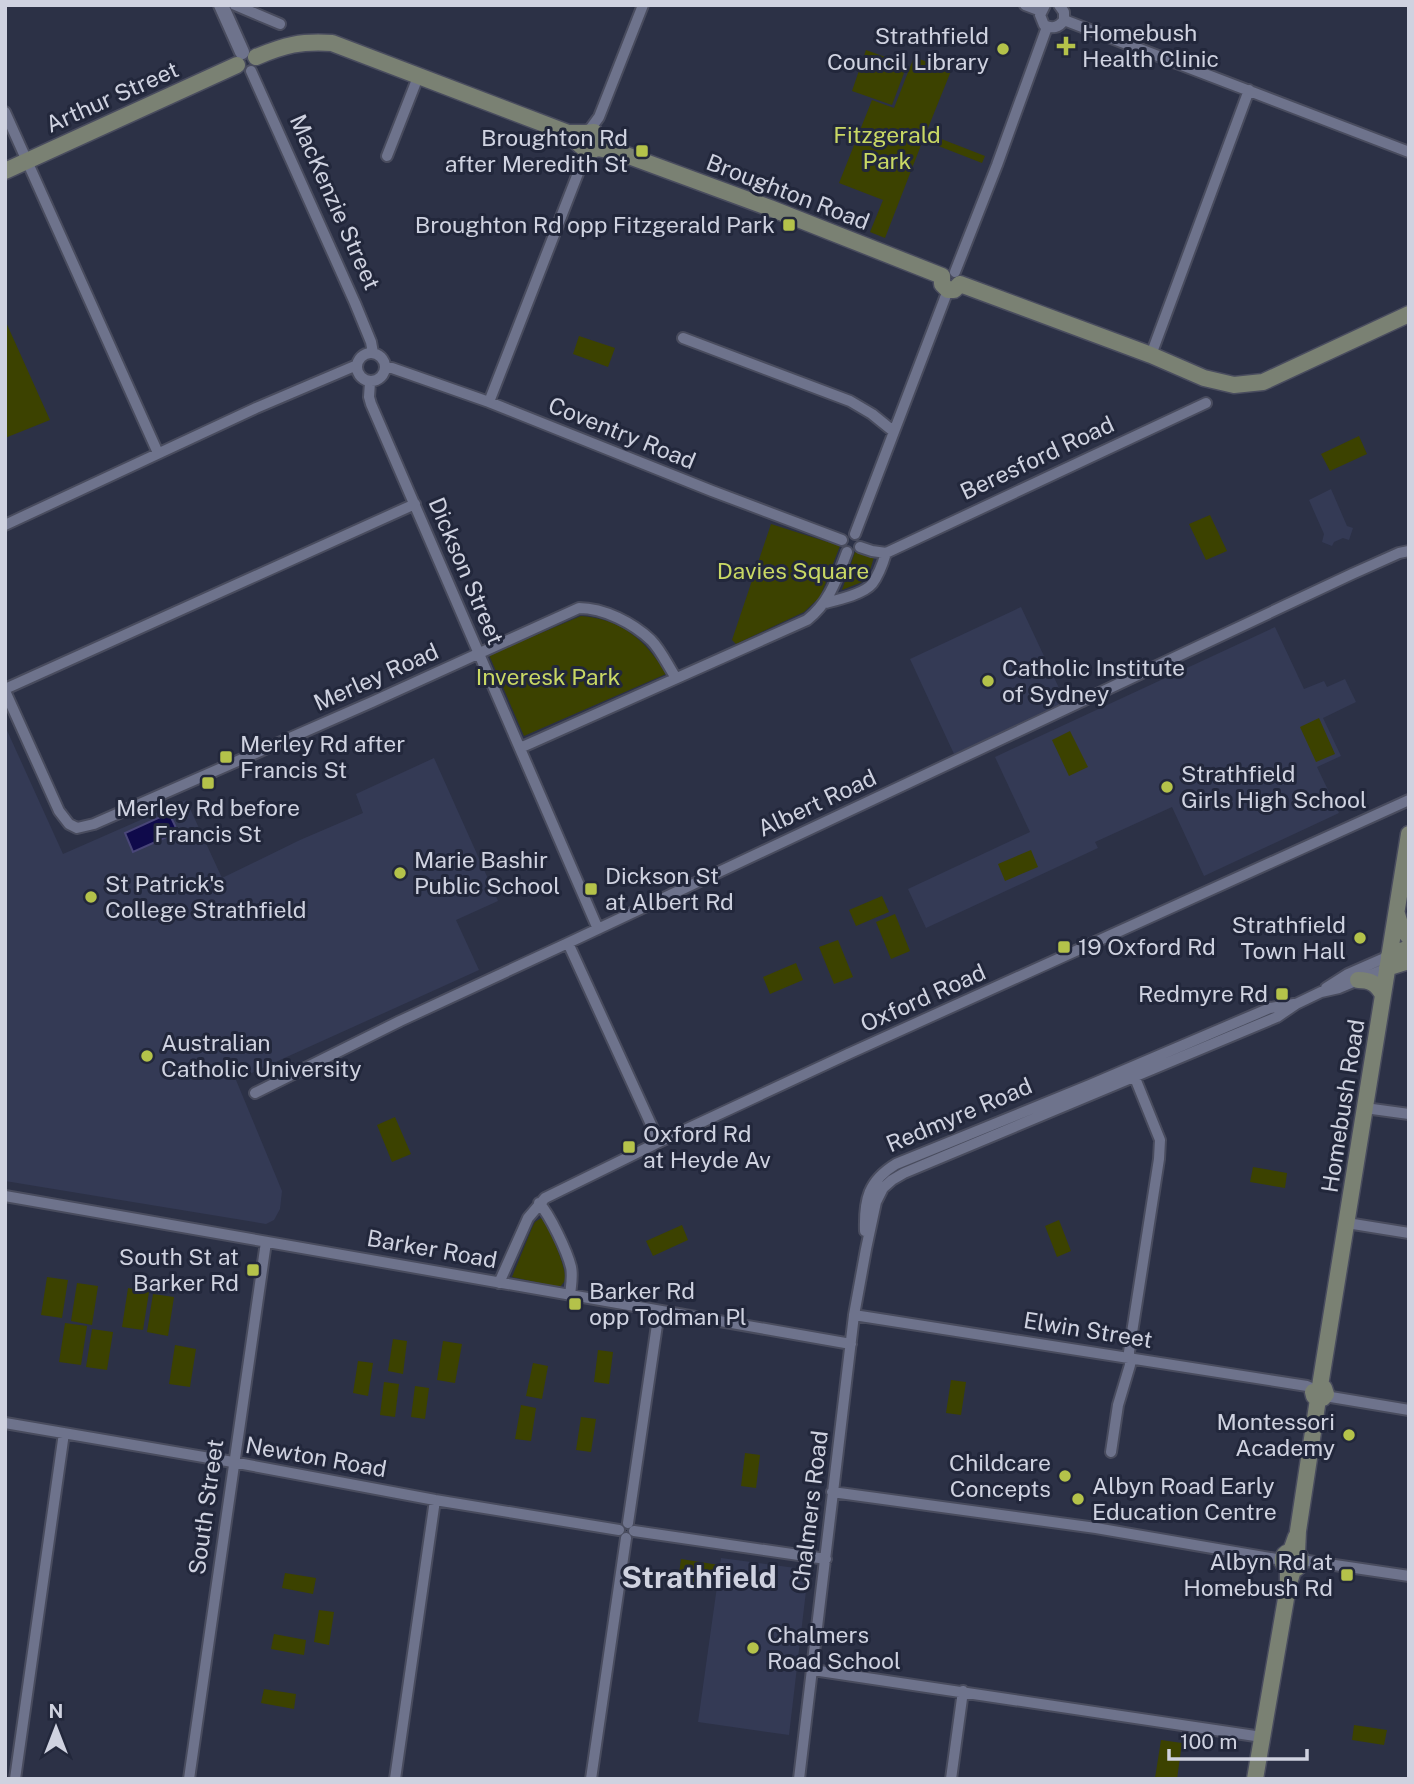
<svg xmlns="http://www.w3.org/2000/svg" width="1414" height="1784" font-family="'Public Sans',sans-serif">
	<rect width="100%" height="100%" fill="#2c3146"/>
	<path fill="#343a55" d="M1331,489L1347,526L1353,528L1349,540L1343,538L1334,542L1332,546L1322,542L1324,534L1309,500Z
		M1021,607L1066,703L954,754L910,659Z
		M1275,627L1304,689L1324,681L1327,687L1345,679L1356,702L1323,718L1341,756L1317,767L1339,813L1204,876L1172,807L1095,842L1098,848L926,928L908,889L1030,832L995,757Z
		M5,726L63,854L186,800L222,878L300,840L363,813L356,794L434,758L498,901L456,920L479,970L236,1080L282,1191L280,1209L274,1220L266,1224L5,1181Z
		M721,1558L803,1569L808,1574L789,1735L698,1722Z"/>
	<path fill="#3c4200" d="M866,50L907,65L892,105L852,91Z
		M914,57L951,71L926,133L985,156L982,163L923,140L885,238L870,232L883,200L839,183L872,100L894,108Z
		M5,320L50,420L5,438Z
		M579,336L615,348L608,367L573,354Z
		M1359,436L1367,454L1330,471L1321,454Z
		M1210,515L1227,551L1206,560L1189,524Z
		M771,524L840,546L820,597L804,612L736,644L732,640Z
		M856,549L874,557L867,580L842,590Z
		M581,616C621,619 646,640 666,674L524,736L489,655Z
		M1319,718L1335,754L1316,762L1300,727Z
		M1070,731L1088,767L1069,776L1052,740Z
		M1031,850L1038,867L1005,881L998,864Z
		M882,896L889,912L856,926L849,910Z
		M895,914L910,951L891,959L876,922Z
		M838,940L853,977L834,984L819,947Z
		M796,963L803,980L770,994L763,977Z
		M395,1117L411,1154L392,1162L377,1125Z
		M1253,1167L1287,1173L1285,1188L1250,1182Z
		M541,1218C549,1227 565,1264 565,1277C565,1282 563,1283 560,1287L512,1277L532,1228L535,1222Z
		M1059,1220L1071,1251L1057,1257L1045,1226Z
		M682,1225L688,1240L653,1256L646,1241Z
		M47,1277L68,1280L62,1318L41,1315Z
		M77,1283L98,1286L92,1325L71,1321Z
		M128,1288L149,1292L143,1330L122,1327Z
		M153,1294L174,1297L168,1336L147,1332Z
		M65,1323L87,1326L81,1365L59,1362Z
		M92,1329L113,1332L107,1370L86,1367Z
		M393,1339L407,1341L403,1374L388,1371Z
		M443,1341L462,1344L455,1383L437,1380Z
		M175,1345L196,1349L190,1387L169,1384Z
		M598,1350L613,1352L609,1384L594,1382Z
		M358,1361L373,1363L368,1396L353,1393Z
		M533,1363L548,1366L542,1399L526,1396Z
		M951,1380L966,1382L961,1415L946,1413Z
		M384,1382L399,1384L395,1417L380,1415Z
		M415,1386L429,1388L425,1419L411,1417Z
		M521,1405L536,1408L531,1441L515,1439Z
		M581,1417L596,1419L591,1452L576,1450Z
		M745,1453L760,1455L756,1488L741,1486Z
		M681,1559L719,1565L716,1587L678,1581Z
		M285,1573L316,1578L313,1594L282,1588Z
		M319,1610L334,1612L329,1645L314,1642Z
		M274,1634L306,1640L304,1655L271,1649Z
		M264,1689L296,1694L294,1709L261,1703Z
		M1354,1725L1387,1730L1384,1745L1352,1740Z
		M1161,1740L1182,1743L1177,1779L1155,1778Z"/>
	<path fill="#0f0a4b" stroke="#494678" stroke-width="2" d="M169,813L178,832L133,852L125,833Z"/>
	<g fill="none" stroke-linecap="round" stroke-linejoin="round">
		<g stroke="#494c5e" stroke-width="14">
			<path id="minor" d="M235,5L280,24
				M1025,5L1041,11
				M1045,5L1040,15L1044,25C1052,29 1059,28 1064,20
				M1059,5L1064,12V20
				M1064,20L1409,152
				M251,71L355,303L371,342L373,353
				M5,112L158,453
				M588,132L599,117L643,5
				M387,156L418,77
				M955,272L997,165L1047,27
				M683,338L850,401L872,414L893,431
				M357 367a14 14 0 1 1 28 0a14 14 0 1 1-28 0Z
				M1151,355L1249,90
				M385,368H392L489,402L712,491L842,540
				M370,382L369,397L371,404L598,929
				M489,402L582,163L584,149
				M5,525L256,408L357,365
				M855,534L948,290
				M860,547L872,551L886,553L1206,403
				M825,603C837,600 864,594 872,584C878,576 883,563 886,553
				M5,689L415,504
				M5,691L59,811L69,824L77,828L94,824L372,702L579,608C604,608 633,623 651,640C661,650 668,666 676,678
				M520,748L807,620C830,602 837,578 847,552
				M568,943L659,1142
				M1326,988L1348,974L1389,956
				M255,1093L400,1021L568,943L1352,574L1399,553L1409,551
				M1365,1108L1409,1114
				M5,1196L851,1344
				M539,1203C550,1215 567,1251 571,1267C573,1276 571,1286 570,1295
				M1347,1223L1409,1233
				M865,1231C864,1200 868,1181 896,1164L1090,1085L1270,1008L1294,1004
				M499,1283L528,1218L545,1198L659,1142L848,1054L1409,800
				M854,1315L1307,1386L1314,1389
				M1325,1396L1409,1410
				M5,1423L227,1461L435,1500L619,1530
				M1111,1452L1118,1405L1130,1365L1129,1352L1159,1159L1160,1140L1133,1073
				M832,1492L1096,1528L1282,1560
				M628,1523L659,1311
				M634,1531L826,1559
				M1301,1560L1409,1576
				M813,1670L1262,1737
				M15,1779L64,1433
				M189,1779L266,1242
				M395,1779L435,1500
				M591,1779L626,1538
				M799,1779L854,1315L866,1249L876,1202L883,1188L892,1180L904,1173L1277,1017L1296,1004L1321,992L1339,988L1387,968
				M951,1779L963,1691"/>
		</g>
		<g stroke="#494c5e" stroke-width="18">
			<path id="tertiary" d="M221,5L242,52"/>
		</g>
		<g stroke="#494c5e" stroke-width="19">
			<path id="secondary" d="M256,57C285,45 300,41 332,43L568,133H584
				M568,133C577,141 586,157 598,147L599,137L594,132L586,133L581,138L582,146
				M597,148L618,152L770,208L942,276
				M5,171L237,65
				M942,276V284L948,290H954L960,284
				M960,284L1151,355L1204,378L1234,385L1263,382L1409,314
				M1397,914L1401,927L1409,937
				M1389,956L1409,948
				M1387,968L1409,961
				M1358,980C1371,980 1377,984 1383,995
				M1318,1399L1323,1398L1326,1394L1324,1388L1320,1386L1409,834
				M1288,1584V1569C1280,1563 1281,1554 1291,1551L1296,1537
				M1255,1779L1288,1587L1293,1570C1302,1567 1303,1559 1297,1553L1298,1531L1318,1399L1314,1396L1313,1392"/>
		</g>
		<use href="#minor" stroke="#6e738c" stroke-width="10"/>
		<use href="#tertiary" stroke="#6e738c" stroke-width="14"/>
		<use href="#secondary" stroke="#7a8173" stroke-width="16"/>
	</g>
	<g fill="#b4c24a" stroke="#22273b" stroke-width="2.5">
		<path d="M1062.5 35.5h7v7h7v7h-7v7h-7v-7h-7v-7h7z"/>
		<circle cx="1003" cy="49" r="7"/>
		<rect x="635" y="144" width="14" height="14" rx="3.5"/>
		<rect x="782" y="218" width="14" height="14" rx="3.5"/>
		<circle cx="988" cy="681" r="7"/>
		<rect x="219" y="750" width="14" height="14" rx="3.5"/>
		<rect x="201" y="776" width="14" height="14" rx="3.5"/>
		<circle cx="1167" cy="787" r="7"/>
		<circle cx="400" cy="873" r="7"/>
		<rect x="584" y="882" width="14" height="14" rx="3.5"/>
		<circle cx="91" cy="897" r="7"/>
		<circle cx="1360" cy="938" r="7"/>
		<rect x="1057" y="940" width="14" height="14" rx="3.5"/>
		<rect x="1275" y="987" width="14" height="14" rx="3.5"/>
		<circle cx="147" cy="1056" r="7"/>
		<rect x="622" y="1140" width="14" height="14" rx="3.5"/>
		<rect x="246" y="1263" width="14" height="14" rx="3.5"/>
		<rect x="568" y="1297" width="14" height="14" rx="3.5"/>
		<circle cx="1349" cy="1435" r="7"/>
		<circle cx="1065" cy="1476" r="7"/>
		<circle cx="1078" cy="1499" r="7"/>
		<rect x="1340" y="1568" width="14" height="14" rx="3.5"/>
		<circle cx="753" cy="1648" r="7"/>
	</g>
	<g text-anchor="middle" stroke-width="6" stroke-linejoin="round" paint-order="stroke">
		<g font-size="23" fill="#cfd2e0" stroke="#22273b" text-anchor="start">
			<text x="1082" y="41">Homebush<tspan x="1082" dy="26">Health Clinic</tspan></text>
			<text x="989" y="44" text-anchor="end">Strathfield<tspan x="989" dy="26">Council Library</tspan></text>
			<text x="628" y="146" text-anchor="end">Broughton Rd<tspan x="628" dy="26">after Meredith St</tspan></text>
			<text x="775" y="233" text-anchor="end">Broughton Rd opp Fitzgerald Park</text>
			<text x="1002" y="676">Catholic Institute<tspan x="1002" dy="26">of Sydney</tspan></text>
			<text x="240" y="752">Merley Rd after<tspan x="240" dy="26">Francis St</tspan></text>
			<text x="1181" y="782">Strathfield<tspan x="1181" dy="26">Girls High School</tspan></text>
			<text x="208" y="816" text-anchor="middle">Merley Rd before<tspan x="208" dy="26">Francis St</tspan></text>
			<text x="414" y="868">Marie Bashir<tspan x="414" dy="26">Public School</tspan></text>
			<text x="605" y="884">Dickson St<tspan x="605" dy="26">at Albert Rd</tspan></text>
			<text x="105" y="892">St Patrick's<tspan x="105" dy="26">College Strathfield</tspan></text>
			<text x="1346" y="933" text-anchor="end">Strathfield<tspan x="1346" dy="26">Town Hall</tspan></text>
			<text x="1078" y="955">19 Oxford Rd</text>
			<text x="1268" y="1002" text-anchor="end">Redmyre Rd</text>
			<text x="161" y="1051">Australian<tspan x="161" dy="26">Catholic University</tspan></text>
			<text x="643" y="1142">Oxford Rd<tspan x="643" dy="26">at Heyde Av</tspan></text>
			<text x="239" y="1265" text-anchor="end">South St at<tspan x="239" dy="26">Barker Rd</tspan></text>
			<text x="589" y="1299">Barker Rd<tspan x="589" dy="26">opp Todman Pl</tspan></text>
			<text x="1335" y="1430" text-anchor="end">Montessori<tspan x="1335" dy="26">Academy</tspan></text>
			<text x="1051" y="1471" text-anchor="end">Childcare<tspan x="1051" dy="26">Concepts</tspan></text>
			<text x="1092" y="1494">Albyn Road Early<tspan x="1092" dy="26">Education Centre</tspan></text>
			<text x="1333" y="1570" text-anchor="end">Albyn Rd at<tspan x="1333" dy="26">Homebush Rd</tspan></text>
			<text x="767" y="1643">Chalmers<tspan x="767" dy="26">Road School</tspan></text>
		</g>
		<g font-size="23" fill="#cfd2e0" stroke="#22273b">
			<text transform="translate(112 97) rotate(-24)" y="8">Arthur Street</text>
			<text transform="translate(788 192) rotate(21)" y="8">Broughton Road</text>
			<text transform="translate(335 202) rotate(66)" y="8">MacKenzie Street</text>
			<text transform="translate(622 433) rotate(22)" y="8">Coventry Road</text>
			<text transform="translate(1037 458) rotate(-25)" y="8">Beresford Road</text>
			<text transform="translate(466 571) rotate(67)" y="8">Dickson Street</text>
			<text transform="translate(376 677) rotate(-24)" y="8">Merley Road</text>
			<text transform="translate(817 803) rotate(-25)" y="8">Albert Road</text>
			<text transform="translate(923 998) rotate(-24)" y="8">Oxford Road</text>
			<text transform="translate(1343 1106) rotate(-81)" y="8">Homebush Road</text>
			<text transform="translate(959 1115) rotate(-23)" y="8">Redmyre Road</text>
			<text transform="translate(432 1249) rotate(10)" y="8">Barker Road</text>
			<text transform="translate(1088 1330) rotate(9)" y="8">Elwin Street</text>
			<text transform="translate(316 1457) rotate(10)" y="8">Newton Road</text>
			<text transform="translate(206 1507) rotate(-82)" y="8">South Street</text>
			<text transform="translate(810 1511) rotate(-83)" y="8">Chalmers Road</text>
		</g>
		<g font-size="23" fill="#c9d864" stroke="#22273b">
			<text x="887" y="143">Fitzgerald<tspan x="887" dy="26">Park</tspan></text>
			<text x="793" y="579">Davies Square</text>
			<text x="548" y="685">Inveresk Park</text>
		</g>
		<g font-size="30" font-weight="bold" fill="#cfd2e0" stroke="#22273b">
			<text x="699" y="1588">Strathfield</text>
		</g>
	</g>
	<rect width="1414" height="1784" fill="none" stroke="#cfd2e0" stroke-width="14"/>
	<g transform="translate(56 1728)" stroke="#22273b" stroke-width="5" paint-order="stroke">
	<path d="M0-5L12 26L0 18L-12 26Z" fill="#cfd2e0"/>
	<text y="-10" font-size="19" font-weight="bold" text-anchor="middle" fill="#cfd2e0">N</text>
	</g>
	<path d="M1169 1749v10h138v-10" fill="none" stroke="#cfd2e0" stroke-width="3.5"/>
	<text x="1180" y="1749" font-size="21" fill="#cfd2e0" stroke="#22273b" stroke-width="5" paint-order="stroke">100 m</text>
</svg>
